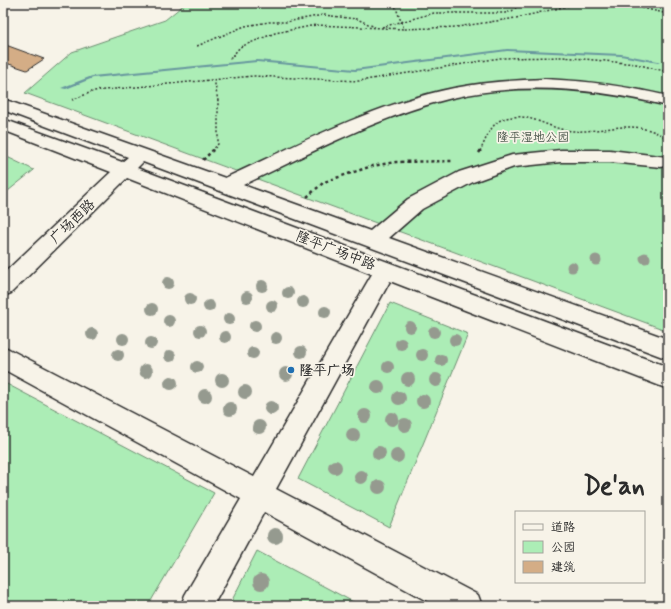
<svg xmlns="http://www.w3.org/2000/svg" width="671" height="609" font-family="Mynerve,'LXGW WenKai TC',sans-serif">
	<rect width="100%" height="100%" fill="#f7f3e8"/>
	<filter id="ink" filterUnits="userSpaceOnUse"><feTurbulence type="fractalNoise" baseFrequency=".025" numOctaves="2"/><feDisplacementMap in="SourceGraphic" scale="8" xChannelSelector="R" yChannelSelector="G"/><feConvolveMatrix kernelMatrix="1 2 1 2 8 2 1 2 1" color-interpolation-filters="sRGB"/></filter>
	<g filter="url(#ink)">
		<path fill="#acedb6" stroke="#6c8c70" d="M186,3H668V331L25,93L72,52L165,20Z
			M3,155L34,170L3,195Z
			M390,303L468,334L389,527L298,479Z
			M3,382L214,493L148,606H3Z
			M257,551L361,606H229Z"/>
		<g fill="none" stroke-linecap="round" stroke-linejoin="round">
			<path fill="#67979e" fill-rule="evenodd" d="M507,49L621,54L658,61L660,62L658,63L621,56L507,51L355,71L257,62L93,78L66,89L61,88L92,76L257,60L355,69Z"/>
		</g>
		<path fill="#d4ad86" stroke="#2b2b2b" d="M3,44L44,59L27,70L3,62Z"/>
		<g fill="none" stroke-linecap="round" stroke-linejoin="round">
			<g stroke="#2b2b2b" stroke-width="3">
				<path id="minor" d="M545,79C587,81 627,86 668,96V106C598,89 524,81 452,98C379,116 311,153 243,185L370,231L408,199L459,172L512,155L561,150H610L667,157V165L661,167L610,162H561L514,167L473,182L422,209L389,238L668,339V359L143,162L137,168L668,367V389L390,281L276,489L478,595L482,606H436L264,512L213,606H181L185,595L241,499L3,369V346L254,477L372,274L127,178L11,293L3,296V274L111,172L3,130V119L122,162L128,157L3,110V99L225,178C299,144 374,104 454,88C484,82 514,80 545,79Z"/>
			</g>
			<path stroke="#2b2b2b" stroke-width="1.5" stroke-dasharray="2 2" stroke-linecap="butt" d="M394,3L404,29
				M646,3L652,5L668,3
				M382,27L434,13H505L512,11L521,3
				M197,46L245,26L269,22H286L323,15L357,19L375,27
				M230,59L240,47L275,33L316,25L404,29L457,27L516,18L572,5H630L668,14
				M72,100L94,91L253,76L359,81L500,58L563,57L636,64L668,72
				M212,151L218,144V101L214,79
				M480,151C486,140 490,124 503,119C526,111 544,126 565,130C592,135 619,122 645,129C652,130 659,134 665,137"/>
			<path stroke="#2b2b2b" stroke-width="2.5" stroke-dasharray="3 3" stroke-linecap="butt" d="M479,153L481,150
				M203,160L213,150
				M307,197L324,182L372,166L396,162L454,161"/>
			<use href="#minor" fill="#f7f3e8" fill-rule="evenodd"/>
		</g>
		<g fill="#959a8f">
			<circle cx="645" cy="258" r="5.5"/>
			<circle cx="596" cy="260" r="5.5"/>
			<circle cx="572" cy="267" r="5.5"/>
			<circle cx="168" cy="283" r="6"/>
			<circle cx="262" cy="286" r="6"/>
			<circle cx="288" cy="293" r="6"/>
			<circle cx="247" cy="297" r="6"/>
			<circle cx="190" cy="299" r="6"/>
			<circle cx="303" cy="302" r="6"/>
			<circle cx="209" cy="306" r="6"/>
			<circle cx="272" cy="306" r="6"/>
			<circle cx="152" cy="309" r="6"/>
			<circle cx="325" cy="312" r="6"/>
			<circle cx="229" cy="319" r="6"/>
			<circle cx="169" cy="321" r="6"/>
			<circle cx="255" cy="326" r="6"/>
			<circle cx="410" cy="327" r="6"/>
			<circle cx="200" cy="331" r="6"/>
			<circle cx="434" cy="332" r="6"/>
			<circle cx="92" cy="334" r="6"/>
			<circle cx="225" cy="337" r="6"/>
			<circle cx="276" cy="338" r="6"/>
			<circle cx="123" cy="339" r="6"/>
			<circle cx="455" cy="340" r="6"/>
			<circle cx="151" cy="343" r="6"/>
			<circle cx="401" cy="344" r="6"/>
			<circle cx="301" cy="352" r="6"/>
			<circle cx="253" cy="353" r="6"/>
			<circle cx="118" cy="355" r="6"/>
			<circle cx="422" cy="355" r="6"/>
			<circle cx="170" cy="356" r="6"/>
			<circle cx="441" cy="360" r="6"/>
			<circle cx="197" cy="367" r="6"/>
			<circle cx="388" cy="367" r="6"/>
			<circle cx="146" cy="371" r="7"/>
			<circle cx="286" cy="374" r="7"/>
			<circle cx="408" cy="379" r="7"/>
			<circle cx="222" cy="380" r="7"/>
			<circle cx="436" cy="380" r="7"/>
			<circle cx="171" cy="383" r="7"/>
			<circle cx="378" cy="387" r="7"/>
			<circle cx="245" cy="392" r="7"/>
			<circle cx="205" cy="396" r="7"/>
			<circle cx="399" cy="398" r="7"/>
			<circle cx="423" cy="401" r="7"/>
			<circle cx="271" cy="408" r="7"/>
			<circle cx="230" cy="409" r="7"/>
			<circle cx="365" cy="416" r="7"/>
			<circle cx="392" cy="419" r="7"/>
			<circle cx="405" cy="425" r="7"/>
			<circle cx="259" cy="427" r="7"/>
			<circle cx="353" cy="435" r="7"/>
			<circle cx="379" cy="453" r="7"/>
			<circle cx="397" cy="456" r="7"/>
			<circle cx="335" cy="467" r="7"/>
			<circle cx="361" cy="477" r="7"/>
			<circle cx="379" cy="487" r="7"/>
			<circle cx="275" cy="536" r="8"/>
			<circle cx="261" cy="582" r="8"/>
		</g>
	</g>
	<circle fill="#1f6fb2" stroke="#f7f3e8" stroke-width="1.5" cx="291" cy="370" r="4"/>
	<g text-anchor="middle" stroke-width="3.5" stroke-linejoin="round" paint-order="stroke">
		<g font-size="12" fill="#455247" stroke="#f7f3e8">
			<text x="533" y="141">隆平湿地公园</text>
		</g>
		<g font-size="14" fill="#2b2b2b" stroke="#f7f3e8">
			<text transform="translate(72 221) rotate(-44)" y="5">广场西路</text>
			<text transform="translate(336 250) rotate(21)" y="5">隆平广场中路</text>
		</g>
		<g font-size="14" font-weight="bold" fill="#2b2b2b" stroke="#f7f3e8" text-anchor="start">
			<text x="299" y="375">隆平广场</text>
		</g>
		<g font-size="26" font-weight="bold" fill="#2b2b2b" stroke="#f7f3e8">
			<text x="614" y="494">De'an</text>
		</g>
	</g>
	<rect width="671" height="609" fill="none" stroke="#f7f3e8" stroke-width="16"/>
	<rect x="8" y="8" width="655" height="593" fill="none" stroke="#2b2b2b" stroke-width="1.5" filter="url(#ink)"/>
	<rect x="515" y="511" width="130" height="72" fill="#f7f3e8" stroke="#a5a39c"/>
	<rect x="523" y="524" width="20" height="6" fill="#f7f3e8" stroke="#a5a39c"/>
	<text x="551" y="531" font-size="12" fill="#2b2b2b">道路</text>
	<rect x="523" y="541" width="20" height="12" fill="#acedb6" stroke="#a5a39c"/>
	<text x="551" y="551" font-size="12" fill="#2b2b2b">公园</text>
	<rect x="523" y="561" width="20" height="12" fill="#d4ad86" stroke="#a5a39c"/>
	<text x="551" y="571" font-size="12" fill="#2b2b2b">建筑</text>
</svg>
